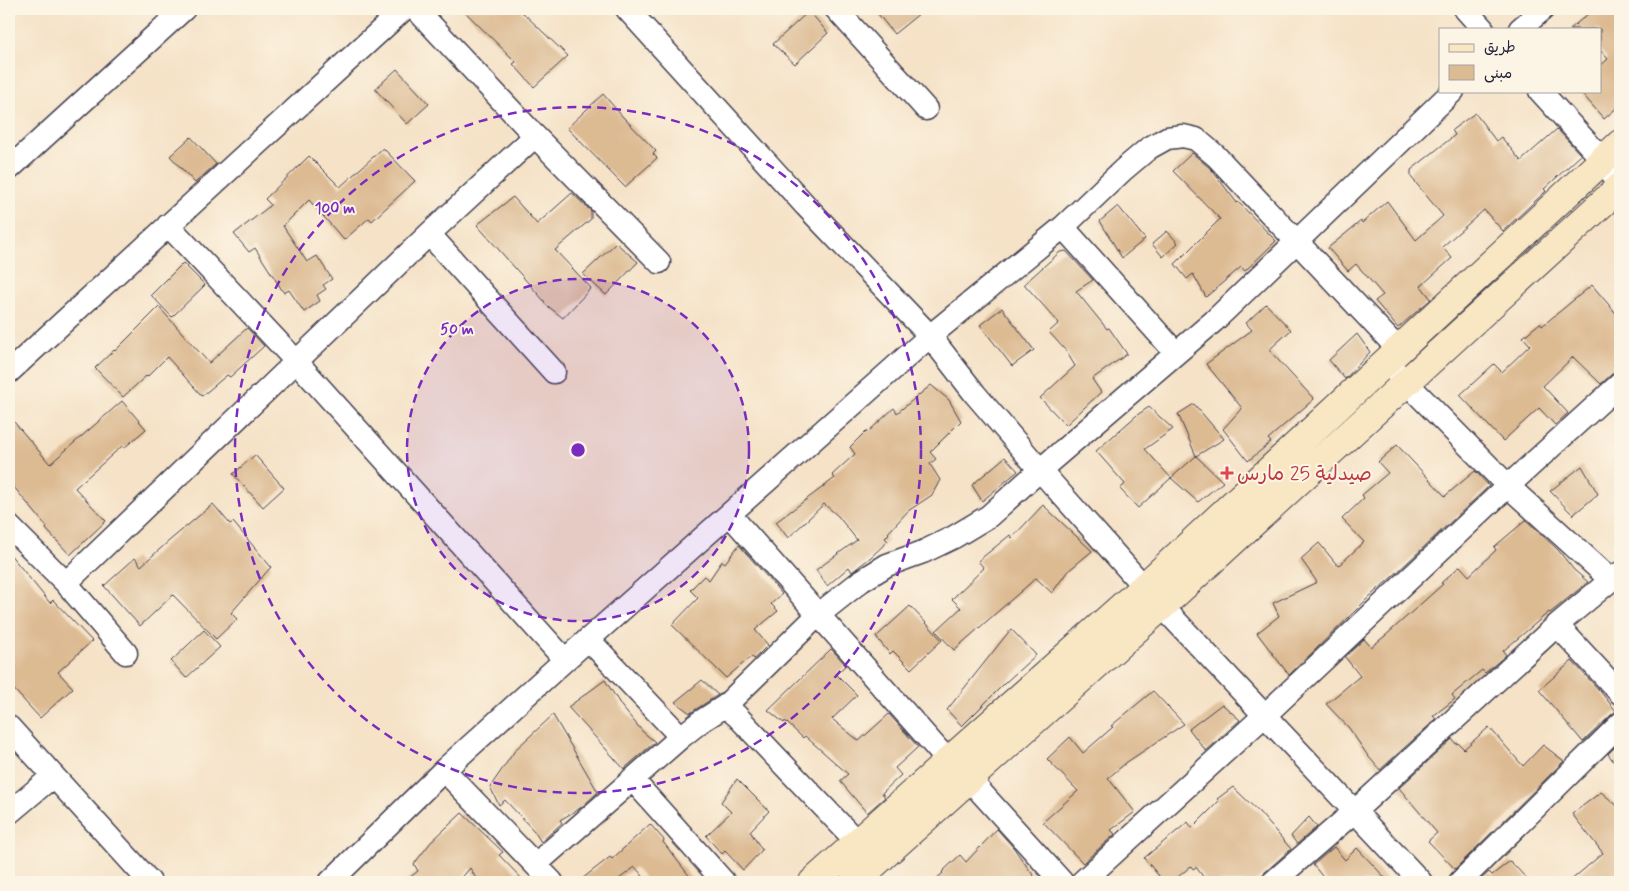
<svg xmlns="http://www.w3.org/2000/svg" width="1629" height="891" font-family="Mynerve,'Playpen Sans Arabic',sans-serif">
	<rect width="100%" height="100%" fill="#fcf5e5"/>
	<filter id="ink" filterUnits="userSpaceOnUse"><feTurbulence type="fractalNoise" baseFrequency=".02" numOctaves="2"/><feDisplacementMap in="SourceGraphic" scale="10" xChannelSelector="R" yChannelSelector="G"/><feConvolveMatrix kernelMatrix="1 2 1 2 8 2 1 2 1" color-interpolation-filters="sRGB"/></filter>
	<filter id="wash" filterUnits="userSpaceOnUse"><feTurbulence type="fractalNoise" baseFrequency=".0096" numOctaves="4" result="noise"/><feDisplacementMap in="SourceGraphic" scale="20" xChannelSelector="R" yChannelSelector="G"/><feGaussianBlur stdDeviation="1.12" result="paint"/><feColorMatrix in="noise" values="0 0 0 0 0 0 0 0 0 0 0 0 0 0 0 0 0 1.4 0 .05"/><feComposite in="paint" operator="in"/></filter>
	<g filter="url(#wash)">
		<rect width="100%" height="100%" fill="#f5e2c7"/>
		<g id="blocks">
			<path fill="#dcba92" d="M462,9H519L568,56L534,87L513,64L516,62Z
				M874,9H925L894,34Z
				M1594,9H1620V105L1604,119L1580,91H1600V66L1608,59L1600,50V29H1570Z
				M809,11L828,33L795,64L773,44Z
				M397,69L429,104L407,124L375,89Z
				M603,94L622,116L656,151L653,154L657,158L625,187L567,128Z
				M1475,113L1496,141L1501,137L1521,161L1557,129L1581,155L1544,189L1546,191L1503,231L1484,210L1442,247L1452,258L1421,286L1431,299L1398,328L1375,301L1383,295L1356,264L1348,271L1328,248L1361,221L1362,223L1387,201L1416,240L1443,216L1411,177V170L1455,135L1452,130Z
				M191,137L216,164L195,183L170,156Z
				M383,148L415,181L372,221L369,218L344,240L309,200L283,226L307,262L317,256L332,279L323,285L326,289L317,295L320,301L304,312L289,290L284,293L255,248L249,252L234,234L271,205L265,199L309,156L340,187Z
				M1192,153L1211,169L1237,203L1238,202L1276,241L1245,271L1241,267L1206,297L1193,274L1187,279L1175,264L1220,219L1173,171Z
				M572,193L591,211V219L555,250L591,288L563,318L544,303L545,302L477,225L513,197L537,224Z
				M1118,206L1145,239L1122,258L1100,221Z
				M1167,231L1178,243L1163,257L1152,244Z
				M616,243L638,262L606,295L583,274Z
				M1066,251L1093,280L1076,291L1107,329L1109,328L1127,354L1092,379L1101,392L1066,425L1040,398L1075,366L1066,351L1049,332L1059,323L1024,284L1060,252Z
				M183,263L205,285L172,317L151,295Z
				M1592,285L1620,318V370L1612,374L1601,384L1573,357L1543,386L1568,413L1555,425L1539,408L1503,441L1460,395L1494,364L1502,372L1530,345L1523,337L1540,323L1542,326Z
				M1266,304L1291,330L1269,350L1314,399L1268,439L1271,442L1248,461L1223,429L1242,408L1206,364L1252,330L1246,323Z
				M159,307L209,363L247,328L264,346L230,377L227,375L202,396L167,357L147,377L146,376L123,397L95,368L114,350L115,351Z
				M1002,308L1034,350L1012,366L980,325Z
				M1357,334L1370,352L1345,379L1329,360Z
				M931,385L949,400L961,421L930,452L936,459L930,464L940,480L932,495L908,511L888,533L889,534L885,538L888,541L871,557L852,572L849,567L827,586L816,570L857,540L838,516L824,504L788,538L776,522L835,478L832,475L855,454L850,447L866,431L868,432L894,408L897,413Z
				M122,401L146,429L124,448L122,446L75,488L106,521L70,555L46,529L47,527L9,481V416L50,464Z
				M1194,404L1224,439L1196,456L1178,414Z
				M1149,407L1173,429L1145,449L1171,478L1138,508L1120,489L1125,484L1096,451L1137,415Z
				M1397,445L1445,496L1475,471L1489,486L1392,577L1370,596L1347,619L1289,675L1257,633L1279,616L1273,603L1317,582L1301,559L1319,543L1338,566L1364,542L1342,519L1364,498L1362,495L1388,473L1378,462Z
				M255,455L284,488L263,507L233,474Z
				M1196,456L1223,482L1198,502L1171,478Z
				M1005,457L1018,471L982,501L972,485Z
				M1582,466L1598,494L1573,515L1550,491Z
				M213,504L230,524L233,522L271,567L231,613L237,619L216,639L173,595L140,626L104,586L135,558L141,566L169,541Z
				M1043,505L1092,551L1067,572L1052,593L1036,578L954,650L936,631L961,608L952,599L984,568L978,561L1010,535L1012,538Z
				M1526,520L1558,550L1574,570L1588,582L1550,613L1549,612L1503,651L1506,655L1485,673L1482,670L1452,695L1455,699L1433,716L1436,719L1380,770L1368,756L1349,728L1326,704L1360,676L1345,657L1364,639L1371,647L1385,636L1443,584L1441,583L1460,566L1469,576L1496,550L1494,547Z
				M739,545L782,594L771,604L778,611L755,630L768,645L754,659L752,656L726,678L672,625L698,598L690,590L704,576L709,580L722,561L725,563Z
				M9,553L50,603L53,600L92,641L58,672L73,688L40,718L9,684Z
				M910,606L942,640L911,669L893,651L890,654L876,637Z
				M1011,629L1036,655L1007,681L962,726L947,710Z
				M204,630L220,647L186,678L171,661Z
				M831,649L846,665L836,674L857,695L832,719L859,741L889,714L918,747L895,768L901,775L882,793L885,797L867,813L840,781L848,774L805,736L803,738L785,721L784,723L768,710Z
				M1572,661L1600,691L1616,711L1611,715L1583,742L1539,690Z
				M605,680L622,707L643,732L655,742L624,769L568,707Z
				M702,680L718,695L690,713L675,702Z
				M1153,691L1184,724L1127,762L1108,778L1135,812L1111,830L1115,834L1083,863L1043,822L1078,791L1047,759L1070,737L1083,753L1113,727L1111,726Z
				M1222,704L1240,720L1206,751L1189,729Z
				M553,715L598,792L582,807L560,820L562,823L541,842L534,831L505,800L499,805L490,787L516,749Z
				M1489,727L1523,766L1543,745L1564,761L1455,869L1428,841L1437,833L1399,788L1452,739L1456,744L1458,743L1464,749Z
				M1620,742V770L1608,754Z
				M737,779L769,811L750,831L762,850L743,870L725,851L722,854L706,836L731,812L721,802Z
				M1233,787L1260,813L1291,849L1254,882H1207L1196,867L1193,869L1191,866L1172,882H1164L1144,858L1188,822L1192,828L1219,801L1217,799Z
				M1601,792L1620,808V882H1569L1603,853L1572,814Z
				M462,813L503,852L499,855L525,882H478L470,868L458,882H404L418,871L414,864L431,842Z
				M1309,817L1317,827L1297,844L1291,836Z
				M650,824L664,840L663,842L694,882H648L635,867L615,882H578L610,857L612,859Z
				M997,829L1013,847L1038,882H933L943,873L942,872L960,855L966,862Z
				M1334,847L1345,860L1357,848L1389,882H1327L1313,865Z
				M1510,861L1530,882H1478L1489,872L1492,875Z"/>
		</g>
	</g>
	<g filter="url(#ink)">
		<use href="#blocks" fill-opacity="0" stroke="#423f50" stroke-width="1"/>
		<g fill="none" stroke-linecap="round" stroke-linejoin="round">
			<g stroke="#423f50" stroke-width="25">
				<path id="minor" d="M416,9L535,136L659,262
					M627,9L806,206L930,336L975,394L1040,470L1144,587L1421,882
					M836,9L926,109
					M1465,9L1483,29
					M1520,29L1543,9
					M1540,91L1603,160L1620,185
					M9,169L184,9
					M168,225L296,361L565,660
					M1063,227L1176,353
					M429,234L554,372
					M1394,370L1508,486L1611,580L1620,573
					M9,372L404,9
					M730,515L949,762
					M9,526L66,583L126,653
					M66,583L429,234L535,136
					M1557,625L1620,693
					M588,639L681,737L700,722L725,706L737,716L858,843
					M725,706L818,615L861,581L887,565L923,552L954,537L989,516L1040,470L1214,321L1453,91
					M9,727L150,882
					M444,770L552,882
					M968,778L1062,882
					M632,779L724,882
					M9,813L53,776
					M536,864L681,737
					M330,882L444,770L565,660L930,336L1063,227L1123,170L1149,148L1167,138L1183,136L1196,139L1216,156L1399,350
					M1082,882L1265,715L1508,486L1620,384
					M1273,882L1355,811L1557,625L1611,580
					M1460,882L1620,724"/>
			</g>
			<g stroke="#423f50" stroke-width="30">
				<path id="secondary" d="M813,882L1144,587L1620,144
					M854,882L1162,606L1620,187"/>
			</g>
			<use href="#minor" stroke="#fff" stroke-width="22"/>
			<use href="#secondary" stroke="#f9e7c3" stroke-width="28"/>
		</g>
	</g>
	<circle cx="578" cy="450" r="171" fill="#7b2cbf" fill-opacity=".12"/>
	<g fill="none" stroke="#7b2cbf" stroke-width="2.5" stroke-dasharray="9 6">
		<circle cx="578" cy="450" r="171"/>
		<circle cx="578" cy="450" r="343"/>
	</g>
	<path fill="#e0444e" stroke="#fcf5e5" stroke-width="2" d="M1224.5 465.5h5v5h5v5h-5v5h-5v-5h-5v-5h5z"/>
	<g text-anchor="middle" stroke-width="4" stroke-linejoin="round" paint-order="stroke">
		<g font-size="20" fill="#be3a42" stroke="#fcf5e5" text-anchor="start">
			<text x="1237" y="480">صيدلية 25 مارس</text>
		</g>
	</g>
	<circle cx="578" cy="450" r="8" fill="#7b2cbf" stroke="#fcf5e5" stroke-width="2.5"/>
	<g font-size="15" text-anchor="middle" font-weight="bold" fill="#7b2cbf" stroke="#fcf5e5" stroke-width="4" stroke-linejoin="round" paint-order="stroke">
		<text x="335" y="213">100 m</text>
		<text x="457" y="334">50 m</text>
	</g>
	<rect width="1629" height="891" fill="none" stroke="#fcf5e5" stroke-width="30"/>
	<rect x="1439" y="28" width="162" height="65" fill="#fcf5e5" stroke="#a5a1a1"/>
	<rect x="1449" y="44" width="25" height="8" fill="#f9e7c3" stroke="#a5a1a1"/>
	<text x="1484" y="52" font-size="15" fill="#22223b">طريق</text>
	<rect x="1449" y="65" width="25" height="15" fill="#dcba92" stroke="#a5a1a1"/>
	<text x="1484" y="78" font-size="15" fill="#22223b">مبنى</text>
</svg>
